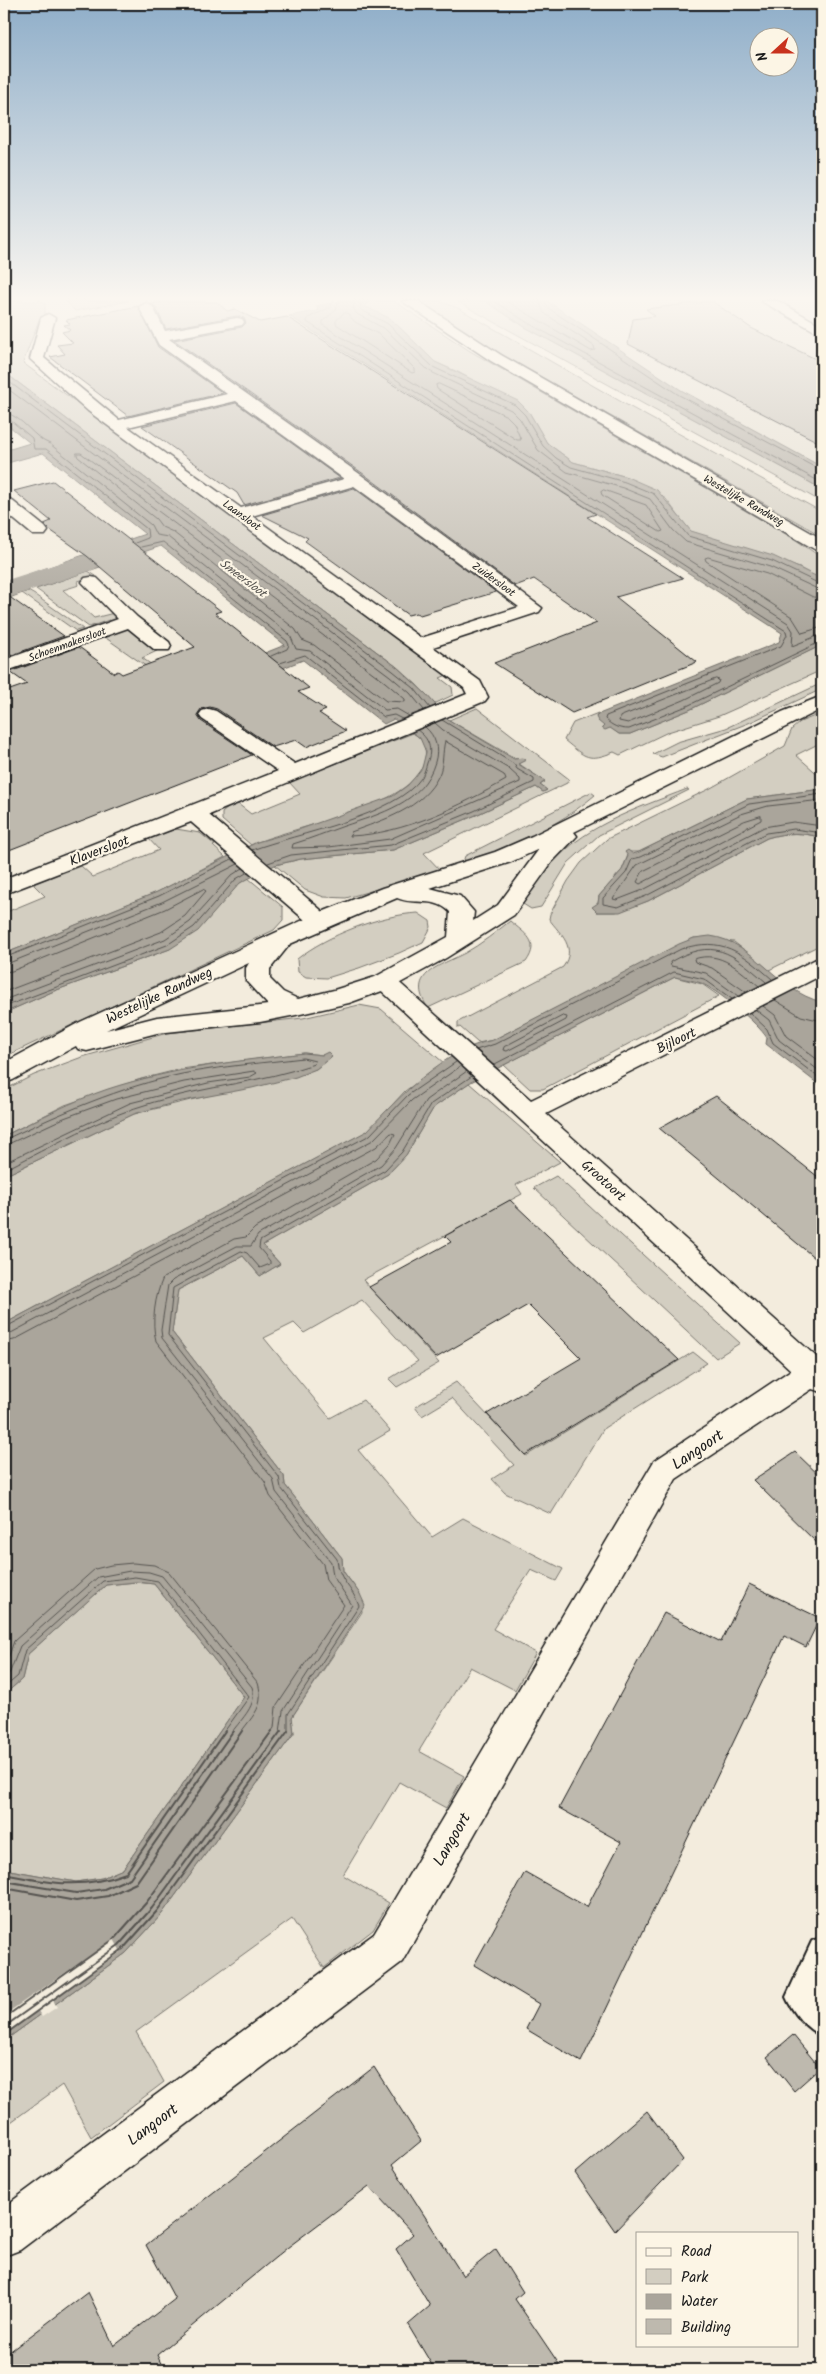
<svg xmlns="http://www.w3.org/2000/svg" width="826" height="2374" font-family="Kalam,sans-serif">
	<rect width="100%" height="100%" fill="#f3ecdd"/>
	<filter id="ink" filterUnits="userSpaceOnUse"><feTurbulence type="fractalNoise" baseFrequency=".02" numOctaves="2"/><feDisplacementMap in="SourceGraphic" scale="10" xChannelSelector="R" yChannelSelector="G"/><feConvolveMatrix kernelMatrix="1 2 1 2 8 2 1 2 1" color-interpolation-filters="sRGB"/></filter>
	<g filter="url(#ink)">
		<path fill="#e3ddcf" d="M822,301V482L513,302Z"/>
		<path fill="#d3cec1" stroke="#78756e" d="M11,301H42L45,304V316L40,317L23,363L447,675L440,678L452,687L453,695L434,704L417,685L397,667L4,372V336Z
			M66,301H129L75,311Z
			M369,301H394L470,351L796,540L822,558V581L800,568L690,531L666,499L627,477L573,462L547,443L529,412L458,372L435,362L391,319L364,306Z
			M439,301L458,308L632,408L822,512V536L508,358L417,302Z
			M485,301L525,327L822,489V502L458,302Z
			M88,571L96,576L78,581L79,585L63,590L94,618L114,613L117,618L112,621L109,620L89,627L36,589Z
			M28,591L35,595L83,629L76,631L22,593Z
			M123,629L133,630L157,651L142,658L182,686L177,688L103,636Z
			M822,645V670L719,716L668,732L620,755L614,752C588,762 586,758 564,740L573,723L598,713L596,717L619,734H630L689,710Z
			M822,683V689L751,722L662,757L653,754L677,742L726,728Z
			M477,708L569,779L567,783L424,853L441,871L346,898L324,897L305,890L275,865L301,859L393,850L476,815L536,787L543,792L547,790L540,785L545,782L518,763V760L449,720Z
			M822,713V742L796,755L822,778V789L747,799L639,852H625L628,855L622,870L599,896L597,912H616L648,901L767,838C787,832 803,832 822,838V944L769,970L734,942L694,938L493,1040L478,1043L460,1027L458,1028V1022L563,967C577,947 561,935 549,919L550,914L568,881L581,863L607,839L709,789L785,746L792,729L800,722Z
			M413,733C423,739 427,747 425,759C414,810 292,825 251,845L222,820V813L230,806L238,804L251,814L300,794L289,782Z
			M687,789L689,790L599,835L568,863L541,907L531,909L523,904C530,893 537,882 545,872C580,826 636,809 687,789Z
			M591,792L595,795C557,827 514,845 469,865L464,859L465,856Z
			M176,829L200,833L215,845L213,846L225,857L158,892L4,954V913L45,896L34,885L35,883L80,865L93,877L159,850L148,838Z
			M248,878L283,907V920L274,930L4,1057V1013L54,991L170,949L240,883Z
			M418,913L430,921L431,927L423,942L399,953L359,968L327,978L306,977L298,972L297,959C327,935 380,915 418,913Z
			M510,921C525,934 541,941 526,962L428,1008C405,974 440,966 465,953C481,944 496,932 510,921Z
			M675,977L702,984L719,996L543,1089H530L504,1065Z
			M359,1005L381,1009L444,1063L405,1091L368,1131L4,1324V1176L134,1114L316,1069L332,1056L304,1053L181,1069L141,1079L65,1105L4,1136V1090L34,1075L82,1057L167,1033L303,1018Z
			M469,1083L560,1162L516,1185L522,1194L363,1280L439,1363L397,1387L389,1379L418,1361L362,1300L304,1333L294,1323L264,1338L330,1418L363,1400L390,1431L358,1450L432,1537L463,1518L563,1569L556,1581L531,1570L493,1629L536,1653L515,1690L470,1667L419,1751L464,1776L446,1808L399,1782L343,1875L389,1903L373,1930L324,1968L292,1919L136,2032L164,2082L91,2137L62,2085L4,2127V2041L126,1953L161,1915L294,1733L292,1717L362,1612L360,1594L343,1571L342,1558L285,1485L284,1476L172,1332L178,1290L243,1256L260,1276L280,1264L263,1245L388,1174L406,1155L434,1107Z
			M556,1176L740,1343L716,1358L534,1188Z
			M693,1352L707,1363L604,1428L551,1514L505,1493L492,1479L514,1465L452,1398L422,1416L415,1407L456,1382L526,1456Z
			M136,1582L154,1584L244,1697L123,1869L102,1878L76,1882L4,1869V1695L22,1679L28,1654L106,1585Z"/>
		<path fill="#aaa59b" stroke="#716e68" d="M341,301H369L364,306L391,319L435,362L518,401L529,412L547,443L573,462L627,477L657,490L691,531L773,556L818,577L822,581V645L689,710L630,734H619L610,728L605,730L602,728L604,726L598,721L596,717L599,714L779,642L782,633L289,316L316,311L318,310L316,306Z
			M547,301L681,390L822,467V489L525,327L485,301Z
			M4,372L397,667L426,694L449,720L514,759L523,758L526,760L518,764L545,781L540,785L547,790L543,792L536,787L476,815L393,850L301,859L275,865L240,883L198,931L170,949L54,991L4,1013V954L157,892L257,842L292,832L393,796L408,785L415,777L422,768L426,752L420,738L394,719L384,724L303,660L197,702L177,688L285,645L161,546L39,588L20,577L145,534L43,453L4,464V451L30,443L4,422Z
			M12,580L28,591L4,600V583Z
			M822,789V838C803,832 787,832 767,838L648,901L620,912H597L592,907L598,903L599,896L622,870L628,856L625,852L628,850L633,854L639,852L747,799Z
			M710,936C756,942 776,991 822,1002V1087L766,1044L767,1038C758,1023 718,991 701,983C693,980 683,979 675,977L469,1083L434,1107L406,1155L388,1174L263,1245L280,1264L260,1276L243,1256L178,1290L172,1332L284,1476L285,1485L342,1558L343,1571L360,1594L365,1605L292,1717L294,1733L161,1915L126,1953L4,2041V1869L76,1882L102,1878L123,1869L244,1697L154,1584L136,1582L106,1585L28,1654L22,1679L4,1695V1324L367,1131C400,1096 445,1049 493,1040L679,944L694,938Z
			M328,1052L332,1056L316,1069L296,1077L252,1088L177,1102L134,1114L4,1176V1136C38,1119 72,1101 108,1089C172,1068 238,1061 304,1053L322,1055Z"/>
		<path fill="#f3ecdd" d="M114,1939L121,1952L53,2000L57,2007L42,2017L38,2011L4,2035V2015Z"/>
		<g fill="none" stroke-linecap="round" stroke-linejoin="round">
			<path stroke="#55534f" stroke-width="1" d="M333,301L331,307L308,318L307,322L786,631L787,635L781,646L606,716L605,719C612,726 619,729 629,729L687,706L822,641
				M339,301L336,310L323,321V325L788,623L793,631L792,646L822,634
				M354,301L353,308L357,314L385,329L429,371L511,410L520,419L538,450L567,472L623,488L650,499L673,530L686,542L770,567L822,591
				M360,301L361,310L388,324L433,367L515,405L525,415L543,446L556,458L571,467L625,482L654,494L688,536L772,561L822,585
				M494,301L528,323L822,483
				M506,301L591,351L595,350L594,346L544,313L539,301
				M545,301L548,308L679,395L822,471
				M344,313H347L355,322L380,335L415,369V372L412,373L336,324V321Z
				M4,378L393,671L414,688L430,708
				M439,384L507,416L514,423L521,440H517L437,389L436,385Z
				M4,386L390,676L410,693L424,710
				M4,412C24,417 33,438 50,444L151,525L156,535L168,537L290,635L296,649L310,651L385,710L397,709L409,716
				M4,418L9,419L32,438L34,449H46L147,529L148,538L135,543
				M77,453H81L385,682L405,699V702L386,701L314,645L302,640L295,629L173,532L162,527L156,519L78,457Z
				M604,490L646,505L663,531L660,532L602,495L601,492Z
				M141,547L163,542L287,641L289,645L287,649L271,656
				M89,559L37,576L36,580L40,582L94,563
				M822,598L813,597L767,574L708,557L705,558L706,561L792,617L802,633L822,627
				M280,663L305,655L384,717L394,715L402,719
				M716,679L719,680L718,683L684,700L628,723L619,721L620,717Z
				M425,727C436,736 439,749 435,762C423,803 380,814 344,826C327,832 310,839 293,844L292,848L329,847L390,839L520,782V779L509,769L443,730L435,723
				M445,741L504,775L506,780C460,806 404,834 350,836L351,832C383,820 423,809 439,775C444,764 442,752 445,741Z
				M822,794L749,804L641,857L632,859L626,873L603,898V904L618,907L646,896L766,833L794,829L822,833
				M822,800L768,806L741,814L637,865L613,899L617,900L643,890L764,827L793,822L822,826
				M761,816V820L640,884L637,882L643,871L744,821Z
				M252,850C297,833 395,817 422,777C424,773 426,767 427,763C433,749 429,738 417,730
				M268,863L291,855L391,845L474,811L534,782V779L517,769L514,764L442,720
				M4,958L159,896L232,859
				M4,965L162,902L238,864
				M4,972L12,971L165,909L203,889L206,891L185,916L161,932L4,992
				M746,992L712,968L695,962L694,959C721,950 739,970 759,986
				M738,996L706,973L671,966L670,962C714,937 731,952 766,982
				M4,1000L165,939L190,922L232,875L243,868
				M775,1000L801,1016L822,1021
				M763,1006L775,1015L786,1036L822,1063
				M4,1007L167,945L194,927L236,879L248,872
				M756,1010L769,1020L779,1040L822,1073
				M750,1013L767,1029L773,1043L822,1080
				M563,1016L567,1017L566,1020L507,1051L503,1050L504,1047Z
				M476,1050L495,1044L681,949C723,936 741,952 772,979
				M493,1065L674,972L704,979L732,999
				M4,1140C61,1113 120,1087 182,1074C222,1066 263,1063 303,1058L315,1061L314,1064C262,1082 207,1086 154,1102C101,1117 53,1146 4,1170
				M4,1146L64,1118L116,1099L184,1082L254,1071L257,1073L250,1077L208,1083L130,1103L4,1163
				M4,1328L370,1135L408,1095L456,1062
				M4,1334L11,1333L373,1140L412,1100L461,1066
				M4,1342L14,1340L376,1147L391,1133L395,1134L390,1144L376,1159L255,1228L246,1237L234,1239L163,1278C155,1296 151,1322 156,1341L265,1482L270,1496L323,1564L326,1580L344,1605L276,1707L274,1728L271,1732
				M4,1670L14,1641L95,1569L111,1565L133,1563L154,1565L169,1572L258,1683C265,1706 254,1714 241,1732
				M4,1680L10,1672L20,1646L98,1577L130,1571L149,1572L162,1576L252,1687C258,1705 242,1718 232,1732
				M4,1688L18,1676L25,1650L103,1581L135,1577L158,1581L249,1697L224,1732
				M280,1732L283,1711L352,1605L333,1576L331,1562L276,1492L273,1479L162,1338L161,1330L168,1285L173,1280L237,1246H251L258,1235L381,1165L396,1148L426,1100L467,1071
				M288,1732V1714L359,1606C352,1586 339,1582 337,1559L281,1488L279,1477L168,1335L173,1288L241,1251L247,1253L260,1268L270,1264V1261L259,1248L260,1241L385,1170L402,1152L431,1104L472,1076"/>
			<path stroke="#55534f" stroke-width="2" d="M4,1874C50,1883 81,1890 126,1873L225,1731
				M4,1881L76,1893L104,1889L130,1878L233,1731
				M4,1888L76,1901L108,1896L136,1883L242,1731
				M4,2018L114,1939L146,1903L272,1731
				M4,2027L119,1945L152,1908L281,1731
				M4,2035L123,1949L157,1911L288,1731"/>
			<path fill="#aaa59b" fill-rule="evenodd" d="M85,555L95,557L99,563L95,569L4,599V581Z"/>
		</g>
		<path fill="#beb9ae" stroke="#1c1c1c" d="M164,302H217L227,311L235,309L260,322L287,317L596,514L587,517L683,578L616,597L697,662L572,713L494,663L597,623L534,579L515,586L365,475L174,340L242,327L246,323L244,318L237,316L166,329L155,306L151,304Z
			M704,302H713L751,328L822,362V444L628,344L633,319L655,316L646,309Z
			M138,306L158,347L223,393L128,416L50,357L65,354L57,345L73,343L62,332L70,330L64,325L70,324L66,320Z
			M236,403L340,478L244,505L237,493L142,426Z
			M53,481L221,611L215,613L309,688L298,692L326,710L319,713L346,731L306,747L296,740L273,747L217,709L210,707L201,709L197,715L201,721L252,755L4,852V692L27,684L10,672L79,647L114,673L118,671L122,674L195,647L87,556L50,530L44,524L51,521L14,491Z
			M354,488L496,592L420,615L416,613L408,615L305,541L308,538L262,515Z
			M4,593L64,636L4,658Z
			M716,1096L822,1180V1264L659,1128Z
			M510,1200L679,1360L525,1455L487,1414L581,1358L528,1305L436,1358L369,1287L451,1242L445,1236Z
			M795,1452L822,1478V1548L753,1480Z
			M749,1584L820,1618L806,1647L784,1636L581,2062L526,2029L539,2004L474,1965L525,1872L587,1907L621,1842L559,1808L664,1613L721,1642Z
			M793,2035L820,2068L794,2091L767,2057Z
			M374,2067L421,2141L392,2165L463,2276L496,2249L523,2292L515,2299L563,2370H435L408,2325L430,2306L396,2249L413,2234L369,2186L287,2248L157,2355L164,2370H4V2356L88,2292L114,2346L175,2299L146,2245Z
			M647,2111L683,2160L615,2231L575,2173Z"/>
		<g fill="none" stroke-linecap="round" stroke-linejoin="round">
			<g stroke="#1c1c1c" stroke-width="4">
				<path id="service" d="M822,1937V1983L818,1994L822,1999V2036C806,2029 793,2013 786,1997L812,1941Z"/>
			</g>
			<g stroke="#1c1c1c" stroke-width="3">
				<path id="minor" d="M761,301H778L822,326V335Z
					M146,303L153,307L165,331L237,318L242,319L244,322L242,325L169,339L364,477L542,608L539,612L433,647L480,681L488,697L485,701L209,815L328,916L332,921L328,926L320,928L312,926L191,822L4,894V879L278,771L202,719L199,715L202,711L209,709L216,711L295,764L467,694L464,688L88,411L30,359L41,318L48,314L55,318L44,358L119,420L227,394L159,345L139,307ZM236,401L344,479L241,508L128,427ZM354,486L519,607L421,638L252,516Z
					M4,498L10,499L45,527L48,531L45,535H33L4,511Z
					M91,577L97,578L137,617L169,642L171,646L169,650H155L128,628L4,672V660L118,619L82,582L85,578Z
					M822,957V975L546,1114L822,1362V1392L812,1389L676,1479L402,1962L20,2250L4,2256V2207L374,1934L654,1461L791,1370L372,982L375,977L384,974L393,977L531,1100L814,960Z"/>
			</g>
			<g stroke="#1c1c1c" stroke-width="3">
				<path id="tertiary" d="M402,301H418L501,355L822,539V551L816,550L491,361Z
					M822,696V709L574,832L577,836L552,862L514,915L446,958L393,987L349,1003L296,1015L260,1022L157,1033L87,1051L78,1049L76,1046L13,1080L4,1083V1063L80,1022L312,916L382,888L495,852L532,836L782,712ZM539,849L498,905L473,921L474,912L460,896L430,888L511,862ZM397,898C415,906 435,896 450,912L448,937L375,977L334,990L298,999L283,992L270,979V969L290,944ZM249,963L246,968V981L268,1005L157,1017L106,1030Z"/>
			</g>
			<use href="#service" fill="#fcf5e5" fill-rule="evenodd"/>
			<use href="#minor" fill="#fcf5e5" fill-rule="evenodd"/>
			<use href="#tertiary" fill="#fcf5e5" fill-rule="evenodd"/>
		</g>
	</g>
	<linearGradient id="sky" x2="0" y2="1"><stop stop-color="#8faec9"/><stop offset="0.47" stop-color="#faf6f0"/><stop offset="1" stop-color="#faf6f0" stop-opacity="0"/></linearGradient>
	<rect width="826" height="634" fill="url(#sky)"/>
	<g text-anchor="middle" stroke-width="4.5" stroke-linejoin="round" paint-order="stroke">
		<g font-size="11" fill="#1c1c1c" stroke="#fcf5e5">
			<text transform="translate(744 500) rotate(30)" y="4">Westelijke Randweg</text>
			<text transform="translate(242 515) rotate(36)" y="4">Laansloot</text>
			<text transform="translate(494 579) rotate(36)" y="4">Zuidersloot</text>
			<text transform="translate(67 644) rotate(-20)" y="4">Schoenmakersloot</text>
		</g>
		<g font-size="12" font-style="italic" fill="#55534f" stroke="#fcf5e5">
			<text transform="translate(243 578) rotate(37)" y="4">Smeersloot</text>
		</g>
		<g font-size="14" fill="#1c1c1c" stroke="#fcf5e5">
			<text transform="translate(99 850) rotate(-21)" y="5">Klaversloot</text>
			<text transform="translate(159 995) rotate(-25)" y="5">Westelijke Randweg</text>
			<text transform="translate(676 1040) rotate(-26)" y="5">Bijloort</text>
			<text transform="translate(604 1180) rotate(42)" y="5">Grootoort</text>
		</g>
		<g font-size="16" fill="#1c1c1c" stroke="#fcf5e5">
			<text transform="translate(697 1449) rotate(-34)" y="6">Langoort</text>
			<text transform="translate(451 1839) rotate(-60)" y="6">Langoort</text>
			<text transform="translate(152 2124) rotate(-37)" y="6">Langoort</text>
		</g>
	</g>
	<rect width="826" height="2374" fill="none" stroke="#fcf5e5" stroke-width="20"/>
	<rect x="10" y="10" width="806" height="2354" fill="none" stroke="#1c1c1c" stroke-width="2" filter="url(#ink)"/>
	<rect x="636" y="2232" width="162" height="115" fill="#fcf5e5" stroke="#a29e95"/>
	<rect x="646" y="2248" width="25" height="8" fill="#fcf5e5" stroke="#a29e95"/>
	<text x="681" y="2256" font-size="15" fill="#1c1c1c">Road</text>
	<rect x="646" y="2269" width="25" height="15" fill="#d3cec1" stroke="#a29e95"/>
	<text x="681" y="2282" font-size="15" fill="#1c1c1c">Park</text>
	<rect x="646" y="2294" width="25" height="15" fill="#aaa59b" stroke="#a29e95"/>
	<text x="681" y="2306" font-size="15" fill="#1c1c1c">Water</text>
	<rect x="646" y="2319" width="25" height="15" fill="#beb9ae" stroke="#a29e95"/>
	<text x="681" y="2332" font-size="15" fill="#1c1c1c">Building</text>
	<g transform="translate(774 52) rotate(249)"><circle r="24" fill="#fcf5e5" stroke="#a29e95"/>
	<path d="M0-4L9 19L0 12L-9 19Z" fill="#c8321e"/>
	<text y="-8" font-size="14" font-weight="bold" text-anchor="middle" fill="#1c1c1c">N</text>
	</g>
</svg>
